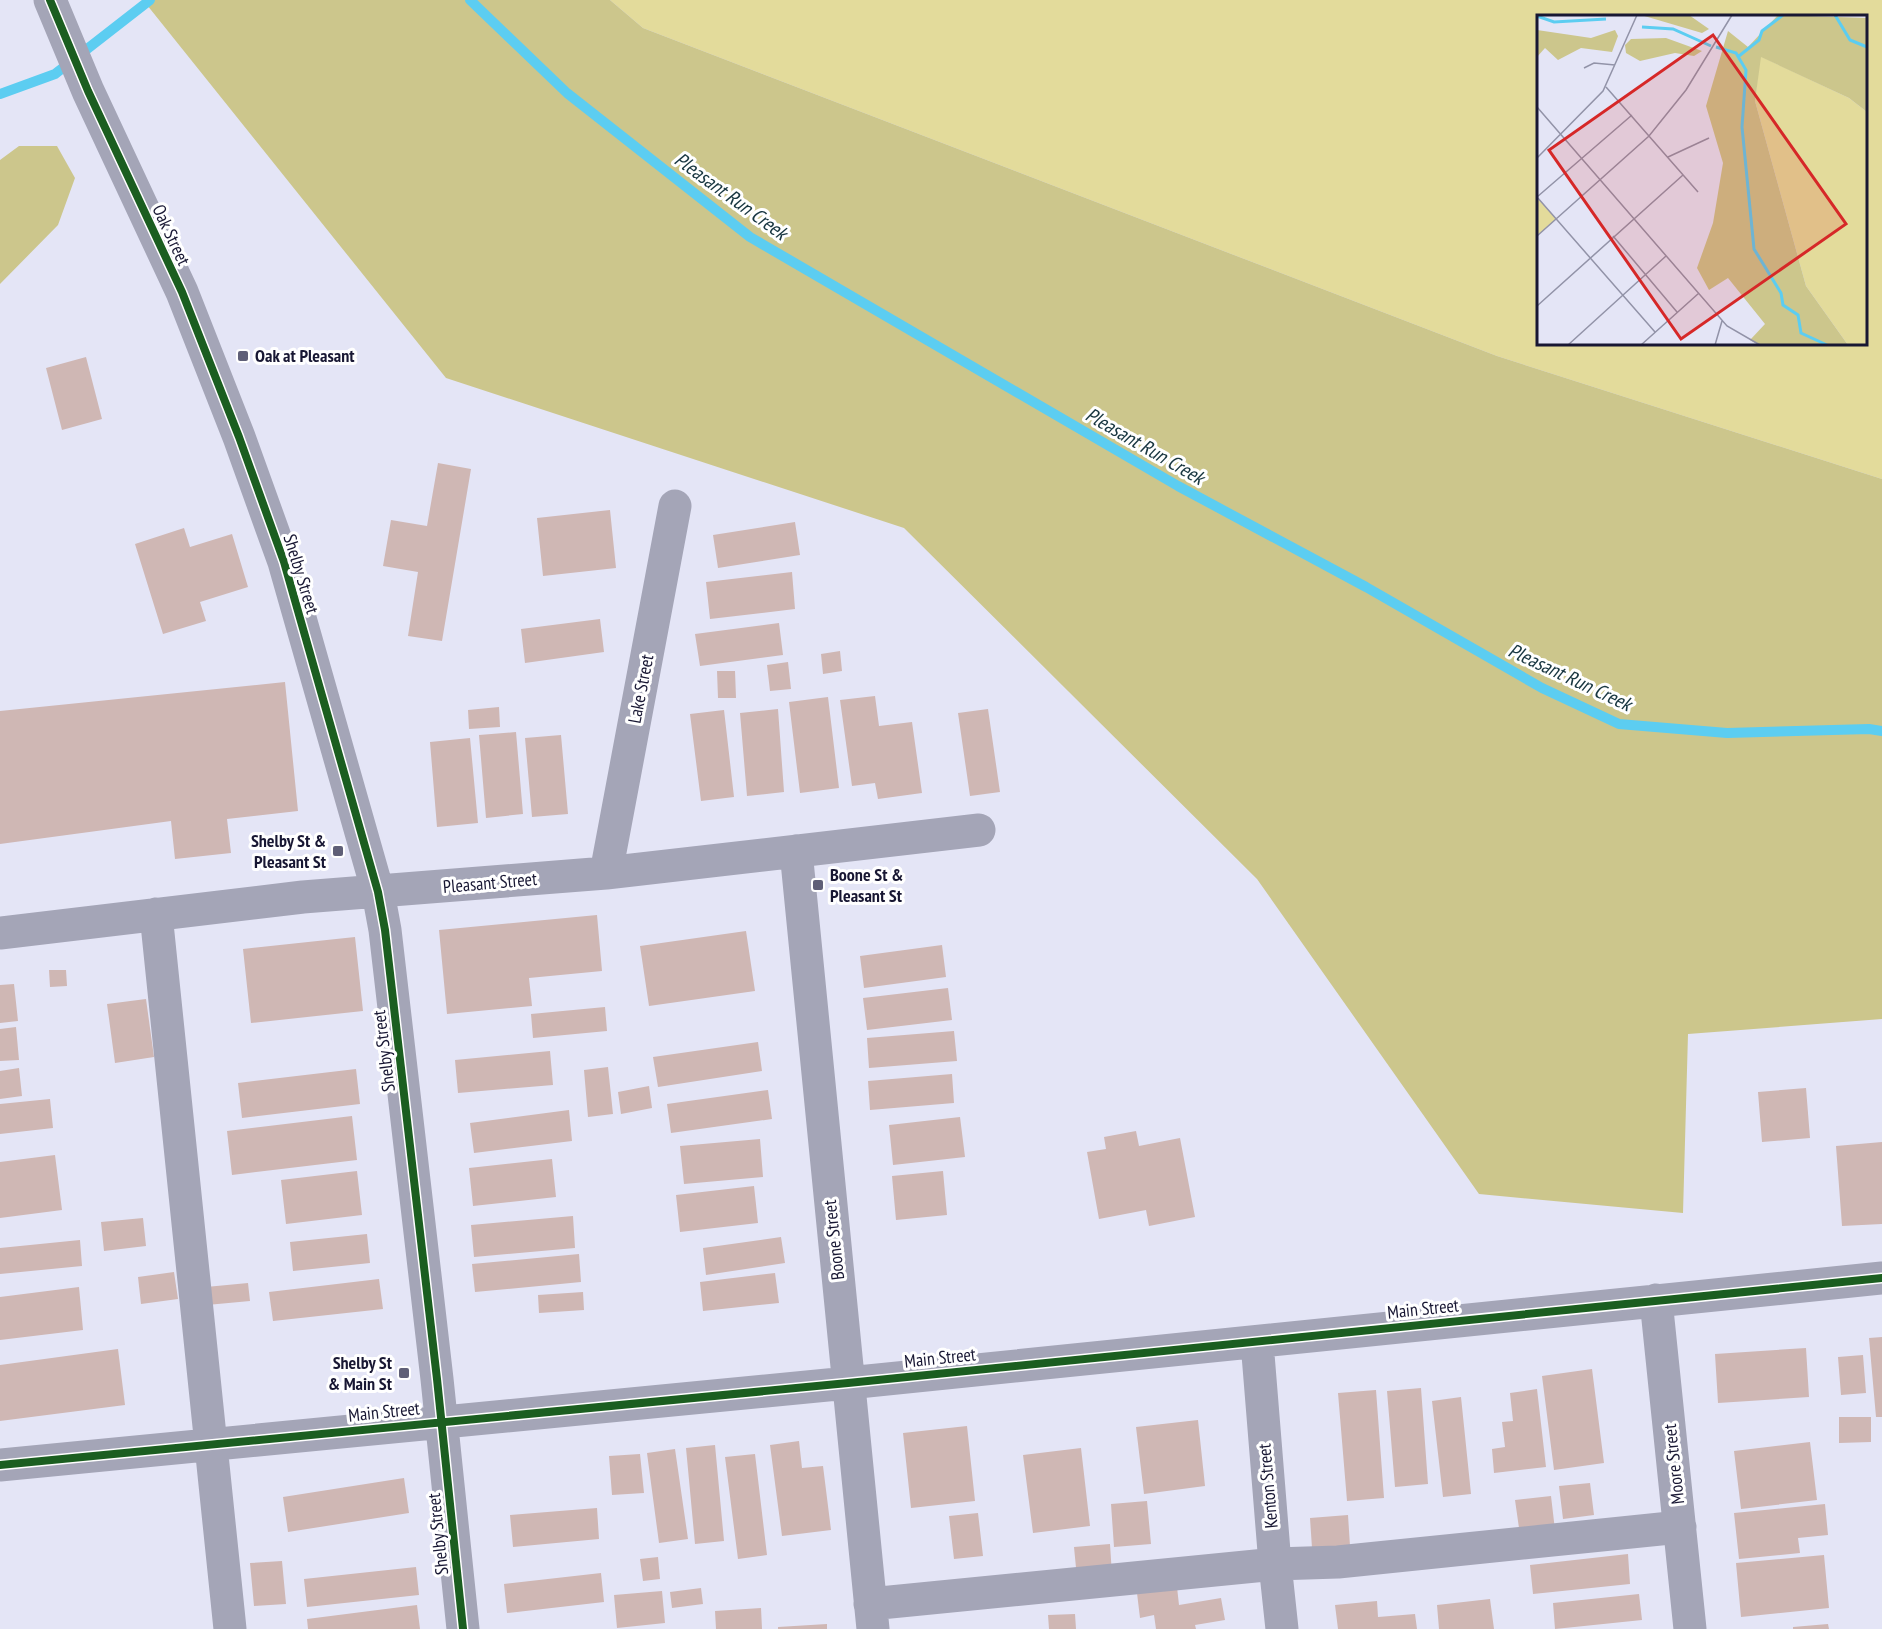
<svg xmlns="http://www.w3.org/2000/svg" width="1882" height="1629" font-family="'PT Sans Narrow',sans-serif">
	<rect width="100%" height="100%" fill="#e4e5f6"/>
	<path fill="#e3db9b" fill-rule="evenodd" d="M610,0H1882V479L1497,356L643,28ZM1538,16H1866V344H1538Z"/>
	<path fill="#ccc68c" d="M143,0H610L643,28L1497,356L1882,479V1019L1688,1034L1683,1213L1479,1194L1257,879L904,528L446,378Z
		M19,146H57L75,178L58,225L0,284V160Z"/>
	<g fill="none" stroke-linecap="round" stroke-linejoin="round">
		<path stroke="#5ccdf1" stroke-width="10" d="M470,0L567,93L750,237L1178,486L1366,587L1542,688L1619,724L1727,733L1869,729L1882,731
			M0,94L55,74L150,0"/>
	</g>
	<path fill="#cfb7b4" d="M86,357L102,419L62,430L46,368Z
		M438,463L471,469L442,641L408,636L418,572L383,566L391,520L427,526Z
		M610,510L616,568L543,576L537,518Z
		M795,522L800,555L718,568L713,535Z
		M184,528L190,547L232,534L248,587L200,602L206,621L163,634L135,544Z
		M792,572L795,609L710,619L706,582Z
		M600,619L604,652L525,663L521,629Z
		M779,623L783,655L700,666L695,634Z
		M840,651L842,671L823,674L821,654Z
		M788,662L791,689L770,691L767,665Z
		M717,671H735L736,698H718Z
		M285,682L298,811L227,819L231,853L175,859L171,821L0,844V711Z
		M875,696L879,726L912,722L922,793L878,799L875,783L852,786L840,700Z
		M828,697L839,788L800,793L789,702Z
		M499,707L500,727L469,729L468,710Z
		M778,709L784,792L747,796L740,713Z
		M988,709L1000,792L970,796L958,713Z
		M724,710L734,797L701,801L690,714Z
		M516,732L523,814L486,818L479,735Z
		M561,735L568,814L532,817L525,738Z
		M470,738L478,823L437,827L430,742Z
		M597,915L602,971L529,978L532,1006L447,1014L439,930Z
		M746,931L755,991L649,1006L640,946Z
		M355,937L363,1011L251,1023L243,949Z
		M942,945L946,977L864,988L860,956Z
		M49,970H66L67,986L50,987Z
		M14,984L18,1021L0,1023V985Z
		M948,988L952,1020L867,1030L863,998Z
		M146,999L154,1057L115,1063L107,1004Z
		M605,1007L607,1031L533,1038L531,1014Z
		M16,1027L19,1060L0,1061V1029Z
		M954,1031L957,1061L869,1068L867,1038Z
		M758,1042L762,1071L658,1087L653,1057Z
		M550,1051L553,1085L458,1093L455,1060Z
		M608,1067L613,1114L588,1117L584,1070Z
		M19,1068L22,1096L0,1099V1071Z
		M356,1069L360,1104L242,1118L238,1083Z
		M952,1074L954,1103L870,1110L868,1081Z
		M649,1086L652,1108L621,1114L618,1092Z
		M1806,1088L1810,1138L1762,1142L1758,1092Z
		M768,1090L772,1119L671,1133L667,1104Z
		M50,1099L53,1128L0,1134V1104Z
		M569,1110L572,1141L474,1153L470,1123Z
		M352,1116L357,1160L232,1175L227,1131Z
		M960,1117L965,1157L893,1165L889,1125Z
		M1136,1131L1139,1146L1180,1138L1195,1217L1149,1226L1146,1210L1099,1219L1087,1152L1106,1149L1104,1137Z
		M760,1139L763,1177L684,1184L680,1146Z
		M1882,1142V1224L1842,1226L1836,1146Z
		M55,1155L62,1210L0,1218V1162Z
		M552,1159L556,1197L473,1206L469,1168Z
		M357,1171L362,1215L286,1224L281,1180Z
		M943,1171L947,1215L896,1220L892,1176Z
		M754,1186L758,1223L680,1232L676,1195Z
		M573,1216L575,1248L474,1257L471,1225Z
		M143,1218L146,1246L104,1251L101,1222Z
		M367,1234L370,1263L293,1271L290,1242Z
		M781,1237L785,1263L706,1275L703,1248Z
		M80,1240L82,1266L0,1274V1248Z
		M579,1254L581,1282L475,1292L472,1264Z
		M174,1272L178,1299L141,1304L138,1277Z
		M775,1273L779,1303L703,1311L700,1282Z
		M379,1279L383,1309L273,1321L269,1292Z
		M248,1283L250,1301L207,1305L206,1287Z
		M79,1287L83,1330L0,1340V1297Z
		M583,1292L584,1310L539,1313L538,1295Z
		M1882,1337V1417H1876L1869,1338Z
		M1806,1348L1809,1397L1718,1403L1715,1354Z
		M118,1349L125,1405L0,1421V1365Z
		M1863,1355L1866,1393L1841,1395L1838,1357Z
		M1592,1369L1604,1463L1554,1470L1542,1376Z
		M1421,1388L1428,1484L1395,1487L1387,1391Z
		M1537,1389L1546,1467L1494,1473L1492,1449L1505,1447L1502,1422L1513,1421L1510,1393Z
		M1376,1390L1384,1498L1347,1501L1338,1393Z
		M1461,1397L1471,1494L1443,1497L1432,1401Z
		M1839,1417H1871V1442L1839,1443Z
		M1198,1420L1205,1486L1144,1494L1136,1427Z
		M967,1426L975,1501L911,1508L903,1433Z
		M799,1441L802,1468L823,1466L831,1530L782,1536L770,1445Z
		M1810,1442L1817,1500L1741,1509L1734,1451Z
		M715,1445L724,1541L695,1544L686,1448Z
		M1081,1448L1090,1526L1033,1533L1023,1455Z
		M675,1449L688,1539L659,1543L647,1453Z
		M640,1454L644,1493L612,1495L609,1456Z
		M755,1454L767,1555L738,1559L725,1457Z
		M404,1478L409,1513L288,1532L283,1497Z
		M1590,1483L1594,1515L1563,1519L1559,1486Z
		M1551,1496L1555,1530L1520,1535L1515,1500Z
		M1147,1501L1151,1544L1114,1547L1111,1504Z
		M1825,1504L1828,1535L1798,1538L1800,1553L1739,1559L1734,1513Z
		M597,1508L599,1539L513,1547L510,1515Z
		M978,1513L983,1556L954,1559L949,1516Z
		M1348,1515L1350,1546L1312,1548L1310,1518Z
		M1110,1544L1112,1575L1077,1578L1074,1547Z
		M1628,1554L1630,1584L1533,1594L1530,1565Z
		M1824,1555L1829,1608L1741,1617L1736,1563Z
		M658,1557L660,1579L643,1581L640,1559Z
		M282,1561L286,1604L254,1606L250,1563Z
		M416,1567L419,1595L307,1607L304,1579Z
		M601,1573L604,1602L507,1613L504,1584Z
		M1177,1587L1179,1605L1221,1598L1225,1620L1195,1625L1196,1629H1156L1154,1615L1140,1618L1137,1593Z
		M701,1588L703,1604L672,1608L670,1592Z
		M662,1591L665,1623L617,1628L614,1595Z
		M1639,1594L1642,1620L1555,1629L1553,1603Z
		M1490,1599L1494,1629H1439L1437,1605Z
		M1377,1601L1378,1617L1415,1614L1417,1629H1338L1335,1605Z
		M417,1605L420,1629H308L307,1619Z
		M761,1608L762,1629H716L715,1611Z
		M1075,1614L1076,1629H1049L1048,1615Z
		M827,1624V1629H778V1627Z
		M1828,1624L1829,1629H1793V1627Z"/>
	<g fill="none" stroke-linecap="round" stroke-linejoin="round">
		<path stroke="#a4a5b7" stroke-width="33" d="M50,0L88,91L182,292L239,437L284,562L378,892L385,930L437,1379L463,1629
			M796,851L873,1629
			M606,873L675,506
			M156,914L230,1629
			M0,933L303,897L606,873L979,830
			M1656,1300L1690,1629
			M1257,1342L1275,1564L1282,1629
			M0,1465L848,1383L1882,1278
			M870,1604L1275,1564L1338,1562L1680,1527"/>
		<g stroke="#fff" stroke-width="11">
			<path id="cycleway" d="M50,0L88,91L182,292L239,437L284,562L378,892L385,930L437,1379L463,1629
				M0,1465L848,1383L1882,1278"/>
		</g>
		<use href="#cycleway" stroke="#1b5e20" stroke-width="8"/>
	</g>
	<g fill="#5f5f77" stroke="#fff" stroke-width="2">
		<rect x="237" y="350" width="12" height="12" rx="3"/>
		<rect x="332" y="845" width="12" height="12" rx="3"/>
		<rect x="812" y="879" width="12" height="12" rx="3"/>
		<rect x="398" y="1367" width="12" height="12" rx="3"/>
	</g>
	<g text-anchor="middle" stroke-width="6" stroke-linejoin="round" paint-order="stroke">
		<g font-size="18" fill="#181733" stroke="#fff">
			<text transform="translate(171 235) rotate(65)" y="6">Oak Street</text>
			<text transform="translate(301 574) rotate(73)" y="6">Shelby Street</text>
			<text transform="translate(641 689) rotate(-79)" y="6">Lake Street</text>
			<text transform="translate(490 883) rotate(-5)" y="6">Pleasant Street</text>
			<text transform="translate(384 1051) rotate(-97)" y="6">Shelby Street</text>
			<text transform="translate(834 1240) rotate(-96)" y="6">Boone Street</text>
			<text transform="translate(1423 1309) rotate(-6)" y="6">Main Street</text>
			<text transform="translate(940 1358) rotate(-6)" y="6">Main Street</text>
			<text transform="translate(384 1412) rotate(-6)" y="6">Main Street</text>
			<text transform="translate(1674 1464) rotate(-96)" y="6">Moore Street</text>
			<text transform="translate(1268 1486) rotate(-95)" y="6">Kenton Street</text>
			<text transform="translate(438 1534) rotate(-96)" y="6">Shelby Street</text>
		</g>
		<g font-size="18" font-weight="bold" fill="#181733" stroke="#fff" text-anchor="start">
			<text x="255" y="362">Oak at Pleasant</text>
			<text x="326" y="847" text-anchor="end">Shelby St &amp;<tspan x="326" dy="21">Pleasant St</tspan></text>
			<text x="830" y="881">Boone St &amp;<tspan x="830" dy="21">Pleasant St</tspan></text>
			<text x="392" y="1369" text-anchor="end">Shelby St<tspan x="392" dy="21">&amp; Main St</tspan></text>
		</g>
		<g font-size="20" font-style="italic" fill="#183640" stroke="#fff">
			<text transform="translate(731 196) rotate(36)" y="7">Pleasant Run Creek</text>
			<text transform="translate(1145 446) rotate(30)" y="7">Pleasant Run Creek</text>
			<text transform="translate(1570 677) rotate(25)" y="7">Pleasant Run Creek</text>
		</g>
	</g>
	<g transform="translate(1537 15)">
		<rect width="330" height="330" fill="#e4e5f6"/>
		<path d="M223,41L312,83L330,97V330H311L269,271L218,86ZM0,182L19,204L0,221Z" fill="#e3db9b"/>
		<path d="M104,0H152L172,14L165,18ZM241,0L330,3V97L312,83L224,42L218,86L269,271L311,330H222L213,325L228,309L191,263L172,275L160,253L176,208L186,148L169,91L191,16L211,32ZM0,15L54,23L78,15L81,21L75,37L44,33L21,45L8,33L0,42ZM129,23L165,36L157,41L138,38L103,46L89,38L88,30L94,24Z" fill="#ccc68c"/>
		<path fill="none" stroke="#5ccdf1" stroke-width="3" d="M298,0L313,25L330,32M0,1L17,7L69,4M105,12L136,14L174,31M179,32L199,38L209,55L205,112L217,234L244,278L246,290L261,300L264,318L290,330M202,41L222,25L225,16L246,0"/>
		<path fill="none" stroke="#9293a8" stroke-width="1.5" d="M47,53L57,48L78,50M69,72L161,177M0,92L190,311L223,330M131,142L172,123M0,143L66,76L100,0M0,182L118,317M0,182L95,100M0,221L112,121L149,75L195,0M76,221L140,297M0,291L146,160M31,330L129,241M104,330L162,278M178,330L185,306"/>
		<path fill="#d62828" fill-opacity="0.15" stroke="#d62828" stroke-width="3" d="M176,20L309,209L144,324L12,135Z"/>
		<rect width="330" height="330" fill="none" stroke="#181733" stroke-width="3"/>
	</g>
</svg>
